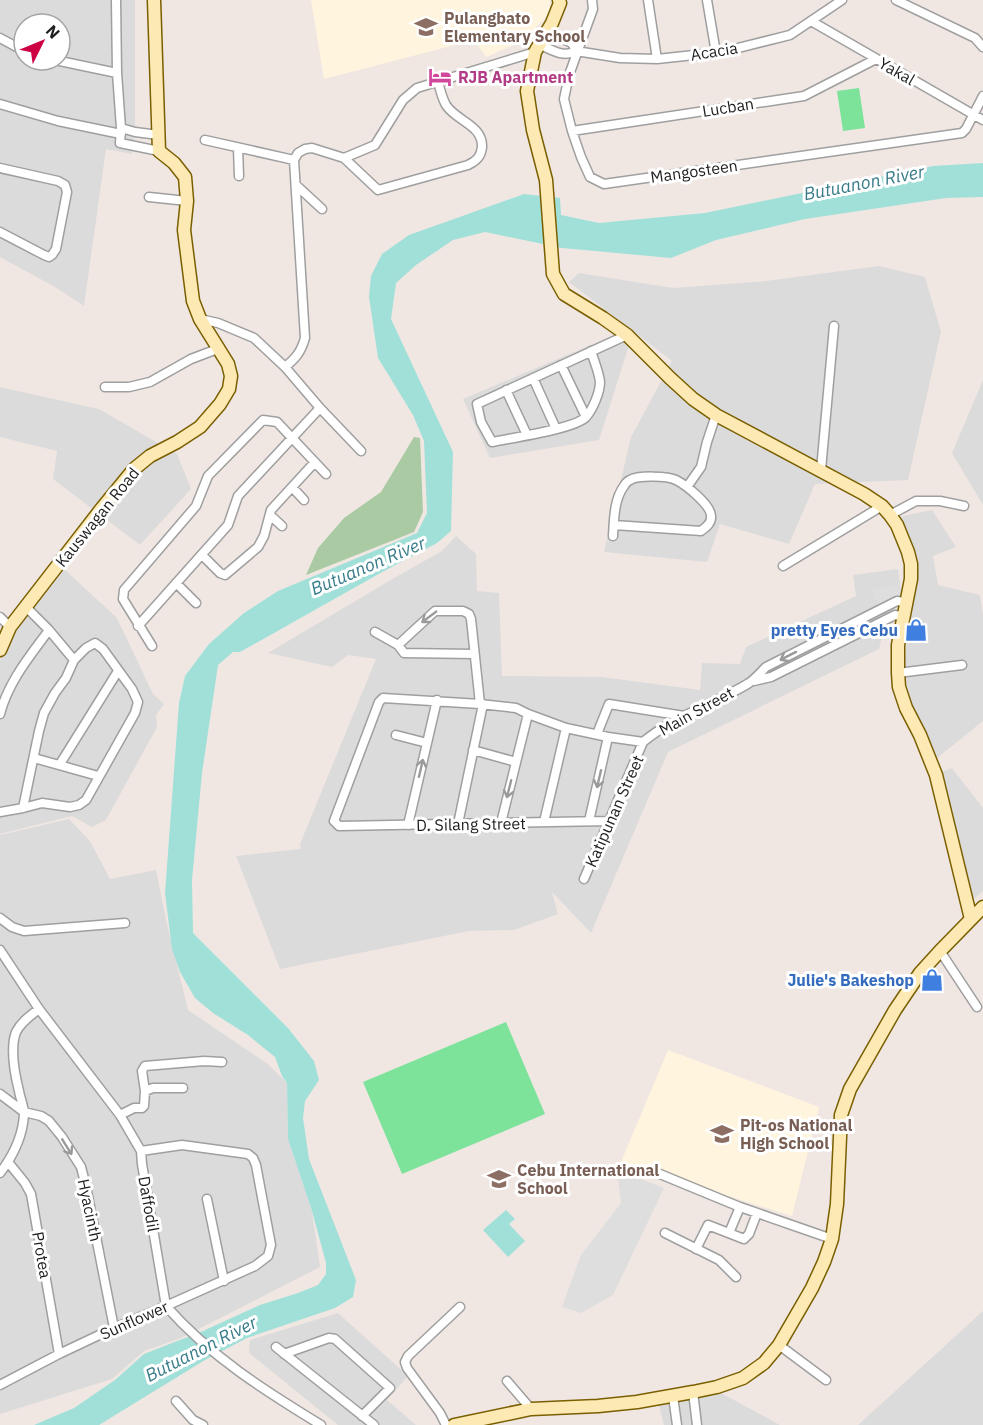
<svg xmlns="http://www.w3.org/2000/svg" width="983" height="1425" font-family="'IBM Plex Sans',sans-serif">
	<rect width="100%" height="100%" fill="#f0e7e3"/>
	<path fill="#dcdbdb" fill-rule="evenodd" d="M0,0H135V132L132,154L106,149L84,306L55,287L0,257ZM24,24H60V60H24Z
		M879,266L925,277L941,332L908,480L815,484L789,544L720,524L707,562L604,552L631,437L672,361L569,282L579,273L673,288L766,281Z
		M619,333L630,342L599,440L490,458L463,399Z
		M983,380V505L952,453Z
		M0,387L99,409L177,454L191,489L140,545L53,479L57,451L0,437Z
		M932,510L956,547L933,556L938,585L980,595L983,615V721L936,759L908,705L904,663L915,583L913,554L899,517Z
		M456,536L476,554L477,591L499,593L502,676L602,677L700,690L702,663L740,664L746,647L856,596L853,575L898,569L902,597L885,624L879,649L668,752L591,933L552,892L558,914L514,930L469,931L280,969L236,856L301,849L300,844L376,659L348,655L332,667L268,653L394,578L442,551Z
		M60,565L117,618L153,694L164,704L156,715L157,727L106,820L92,827L72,816L0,834V660L27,613Z
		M952,768L983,808V891L970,902L941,772Z
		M69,819L90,841L110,879L156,870L167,924L188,1010L268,1064L287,1083L288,1139L312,1211L320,1267L181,1338L144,1351L112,1379L0,1414V835Z
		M983,1311V1425H858Z
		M338,1313L408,1376L387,1400L416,1425H338L249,1353L250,1340Z
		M721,1393L780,1425H664L658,1403Z"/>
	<path fill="#fff4dd" d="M311,0H550L549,14L523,41L486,57L474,40L324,79Z
		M668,1050L819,1107L792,1216L621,1162Z"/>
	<path fill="#aacaa3" d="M414,437L420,438L423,512L414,532L306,575L318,548L344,518L381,492Z"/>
	<path fill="#7de39a" d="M859,88L865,128L843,131L837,91Z
		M506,1022L545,1114L402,1174L363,1082Z"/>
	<path fill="#dedede" d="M899,585L902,596L879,607L872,589Z
		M617,1170L664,1188L613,1295L581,1313L562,1307L581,1255L621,1203Z"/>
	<path fill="#a1e0d9" d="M983,163V197L946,198L805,219L716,240L671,258L562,248L485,232L453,240L416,265L396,283L391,319L453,452L451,531L437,543L384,571L240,652H233L218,665L202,773L192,880L193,933L288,1028L314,1061L319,1080L305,1101L303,1118L309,1159L356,1280L353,1297L335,1308L247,1338L205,1360L99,1425H34L74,1408L115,1380L144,1354L203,1331L260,1305L298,1293L318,1285L326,1274V1263L312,1211L288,1139L287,1083L282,1076L275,1057L248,1035L213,1013L195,998L180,972L172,949L165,893L179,703L185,676L209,644L244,613L278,591L417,533L427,513L424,441L413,415L378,358L369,297L371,276L382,254L409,235L524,194L560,198L561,215L599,223L705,213L933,166Z
		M506,1210L515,1219L509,1224L525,1241L508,1257L483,1230Z"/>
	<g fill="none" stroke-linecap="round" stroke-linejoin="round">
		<g stroke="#9f9f9f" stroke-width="11">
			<path id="street" d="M116,0L117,73L121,128L120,143L159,151
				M592,0L593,9L569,75L564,99L572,131L581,157L590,177L604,184L962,133L966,129L983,96
				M648,0L657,59
				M707,0L716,53
				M896,0L975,38L983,47
				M811,21L983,120
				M546,32L572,43L576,51
				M0,38L24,51
				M540,45C553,50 563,58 576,51
				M576,51L620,58L657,59L722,52L790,35L842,0
				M55,60L117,73
				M0,104L58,121L121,134
				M121,128L135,132L159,135
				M572,131L804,96L876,59
				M205,140L294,160
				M238,148L239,176
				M344,158L378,190L468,165C476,161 481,157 482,147C483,125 456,121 446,105C442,98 440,89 438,82
				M0,168L58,181L65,185L67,192L56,249L52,255L49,257L44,255L0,232
				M296,185L322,209
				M149,197L187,201
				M200,319L218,323L254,338L285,367L320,408L361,451
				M591,351C594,361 599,372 600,382C600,392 593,409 586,417C575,429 511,438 492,442L481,422L477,404L627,335
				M561,365L586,417
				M285,367C296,358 301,352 305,338L294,160L298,153L305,149L312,148L344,158L375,145L403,100L417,88L535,52
				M533,378L556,429
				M105,387H129L150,382L191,359L220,348
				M506,390L527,435
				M821,470L834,326
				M292,487L304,500
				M687,487L701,467L707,442L716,415
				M270,515L282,526
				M890,515L916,501H940L964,506
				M613,536C614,520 614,499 624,486C625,484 628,481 630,480C638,475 668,476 676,480C686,485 711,505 711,516C712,523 706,527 701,531L614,525
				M202,555L220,573L225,575L258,547L264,536L271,510L315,462
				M783,566L882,506
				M176,583L196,603
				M26,607L49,630L74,660
				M0,617L10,627
				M138,626L228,525L238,496L320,408
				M375,632L398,645L404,653L474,654
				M398,645L435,611H463L469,614L471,619L480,704
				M152,646L123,599L124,590L196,506L208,476L263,420L277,422L326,474
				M898,673L962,665
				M754,681L771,677L895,615L902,616
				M0,714C8,682 30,656 49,630
				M597,734L609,704L684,716
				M396,735L427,743
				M643,742C674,716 715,704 749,683C755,679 761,672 766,667L897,601L906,602
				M473,750L516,762
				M34,758L98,776
				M60,764L118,671
				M0,812L23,808L42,803L70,807L79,805L86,800L135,713L138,702L132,689L103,649L95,643L86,648L74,660L66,678L55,693L44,713L39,731L23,808
				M589,821L608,737
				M609,821L339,826L334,821L379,702L383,698L480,704L516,708L528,714L566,728L608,737L643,742
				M544,822L566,728
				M501,823L528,714
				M458,824L483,704
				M408,825L437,700
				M584,879L643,742
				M0,918L12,927L24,931L125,923
				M0,950L39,1009L120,1115L141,1151L142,1164L166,1306C211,1357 264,1390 321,1425
				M940,951L977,1007
				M145,1091L153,1088H183
				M0,1094L24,1112L41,1116L49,1121L62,1137L81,1167L86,1186L114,1328
				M120,1115L134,1108H142L144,1106L145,1091L142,1071L145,1066L204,1061L222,1062
				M8,1162L25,1183L31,1194L59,1354
				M655,1172L740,1207L832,1239
				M0,1173C13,1156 23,1135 24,1114C24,1106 20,1098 19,1091C15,1075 10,1048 16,1032C21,1022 31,1015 39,1009
				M207,1199L224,1281
				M665,1233L719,1260L736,1277
				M729,1233L740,1207
				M696,1249L708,1225L744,1239L749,1234L757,1213
				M779,1345L826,1380
				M276,1347L374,1425
				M284,1354L329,1338L335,1339L390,1388L362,1416
				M507,1381L531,1409
				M0,1385L59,1354L114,1328L166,1306L255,1266L268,1256L271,1245L256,1165L253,1158L248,1154L182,1145L141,1151
				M693,1392L697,1425
				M673,1396L677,1425
				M176,1401L193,1420L203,1425
				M446,1425L440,1413L407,1368L405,1362L408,1356L460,1307"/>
		</g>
		<g stroke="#7a5f00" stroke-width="15">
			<path id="secondary" d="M559,0L560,3L552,23L535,52L527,91L533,130L546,180L553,274L564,294L603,318L627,335L670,378L693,399L716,415L864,494L882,506L890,515L897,525L908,552L911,564V579L898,645V673L899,687L906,708L920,735L936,775L971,919
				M0,650L10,627L102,508L134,469L150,456L177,442L200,427L220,404L229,389L231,376L228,364L200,319L193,301L184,230L187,201L185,177L174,163L159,151L154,0
				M454,1425L531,1409L598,1406L637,1402L693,1392L717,1387L743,1378L764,1363L779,1345L812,1288L824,1262L832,1239L837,1204L841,1115L850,1089L895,1010L920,973L940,951L983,907"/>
		</g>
		<use href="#street" stroke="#fff" stroke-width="8"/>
		<use href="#secondary" stroke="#fde9b4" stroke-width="12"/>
	</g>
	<defs><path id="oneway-shaft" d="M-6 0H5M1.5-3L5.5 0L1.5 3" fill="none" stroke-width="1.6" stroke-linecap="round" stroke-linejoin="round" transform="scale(1.5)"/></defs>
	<g stroke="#9a9a9a">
		<use href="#oneway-shaft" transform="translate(429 617) rotate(143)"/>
		<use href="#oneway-shaft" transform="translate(788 656) rotate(153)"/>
		<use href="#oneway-shaft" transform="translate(421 768) rotate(-77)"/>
		<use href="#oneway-shaft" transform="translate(599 779) rotate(103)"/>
		<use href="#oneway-shaft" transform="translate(509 789) rotate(104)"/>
		<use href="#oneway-shaft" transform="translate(67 1147) rotate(58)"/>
	</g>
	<defs>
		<g id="school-bare" transform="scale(1.8)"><path d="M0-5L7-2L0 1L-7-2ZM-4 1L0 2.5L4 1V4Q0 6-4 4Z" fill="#8d6e63" stroke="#fff" stroke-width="2.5" paint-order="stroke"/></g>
		<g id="hotel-bare" transform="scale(1.8)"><path d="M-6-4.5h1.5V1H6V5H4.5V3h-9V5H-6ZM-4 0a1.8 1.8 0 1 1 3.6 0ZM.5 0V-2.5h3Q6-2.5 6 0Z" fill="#d1479c" stroke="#fff" stroke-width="2.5" paint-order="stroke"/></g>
		<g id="shop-bare" transform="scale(1.8)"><path d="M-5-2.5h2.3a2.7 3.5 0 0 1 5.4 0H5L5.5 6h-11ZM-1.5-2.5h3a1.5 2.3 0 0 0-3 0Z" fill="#3f7fe0" stroke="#fff" stroke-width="2.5" paint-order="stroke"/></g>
	</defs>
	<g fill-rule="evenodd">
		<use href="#school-bare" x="426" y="27"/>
		<use href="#hotel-bare" x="440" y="77"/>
		<use href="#shop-bare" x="916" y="630"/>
		<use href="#shop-bare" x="932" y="980"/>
		<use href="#school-bare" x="722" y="1134"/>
		<use href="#school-bare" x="499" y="1179"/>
	</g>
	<g text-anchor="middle" stroke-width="6" stroke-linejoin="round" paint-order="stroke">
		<g font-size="16" font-weight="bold" fill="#785e54" stroke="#fff" text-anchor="start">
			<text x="444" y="24">Pulangbato<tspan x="444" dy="18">Elementary School</tspan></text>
			<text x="740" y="1131">Pit-os National<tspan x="740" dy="18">High School</tspan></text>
			<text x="517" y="1176">Cebu International<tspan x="517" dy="18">School</tspan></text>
		</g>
		<g font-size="16" fill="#1e1e1e" stroke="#fff">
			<text transform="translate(714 51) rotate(-9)" y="6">Acacia</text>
			<text transform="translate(897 71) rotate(30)" y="6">Yakal</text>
			<text transform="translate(728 107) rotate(-9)" y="6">Lucban</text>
			<text transform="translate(694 171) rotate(-8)" y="6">Mangosteen</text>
			<text transform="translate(97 517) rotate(-51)" y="6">Kauswagan Road</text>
			<text transform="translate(696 711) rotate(-29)" y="6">Main Street</text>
			<text transform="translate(614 811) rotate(-66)" y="6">Katipunan Street</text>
			<text transform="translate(471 824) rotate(-1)" y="6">D. Silang Street</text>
			<text transform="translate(149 1204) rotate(80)" y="6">Daffodil</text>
			<text transform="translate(90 1210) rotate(78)" y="6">Hyacinth</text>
			<text transform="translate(42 1255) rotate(80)" y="6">Protea</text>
			<text transform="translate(134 1320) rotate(-24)" y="6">Sunflower</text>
		</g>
		<g font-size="16" font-weight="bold" fill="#b23c85" stroke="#fff" text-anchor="start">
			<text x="458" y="83">RJB Apartment</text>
		</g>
		<g font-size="16" font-weight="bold" fill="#366cbe" stroke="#fff" text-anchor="end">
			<text x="898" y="636">pretty Eyes Cebu</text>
			<text x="914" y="986">Julie's Bakeshop</text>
		</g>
		<g font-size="18" font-style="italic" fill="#387c8a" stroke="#fff">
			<text transform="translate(864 183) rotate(-11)" y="6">Butuanon River</text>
			<text transform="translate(368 566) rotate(-23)" y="6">Butuanon River</text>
			<text transform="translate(201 1349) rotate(-27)" y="6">Butuanon River</text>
		</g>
	</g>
	<g transform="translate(42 42) rotate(47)"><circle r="28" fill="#ffffff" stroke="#a5a5a5" stroke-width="1.5"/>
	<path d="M0-4.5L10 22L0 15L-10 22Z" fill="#cc0043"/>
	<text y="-9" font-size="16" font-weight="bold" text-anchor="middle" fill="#1e1e1e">N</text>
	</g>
</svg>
